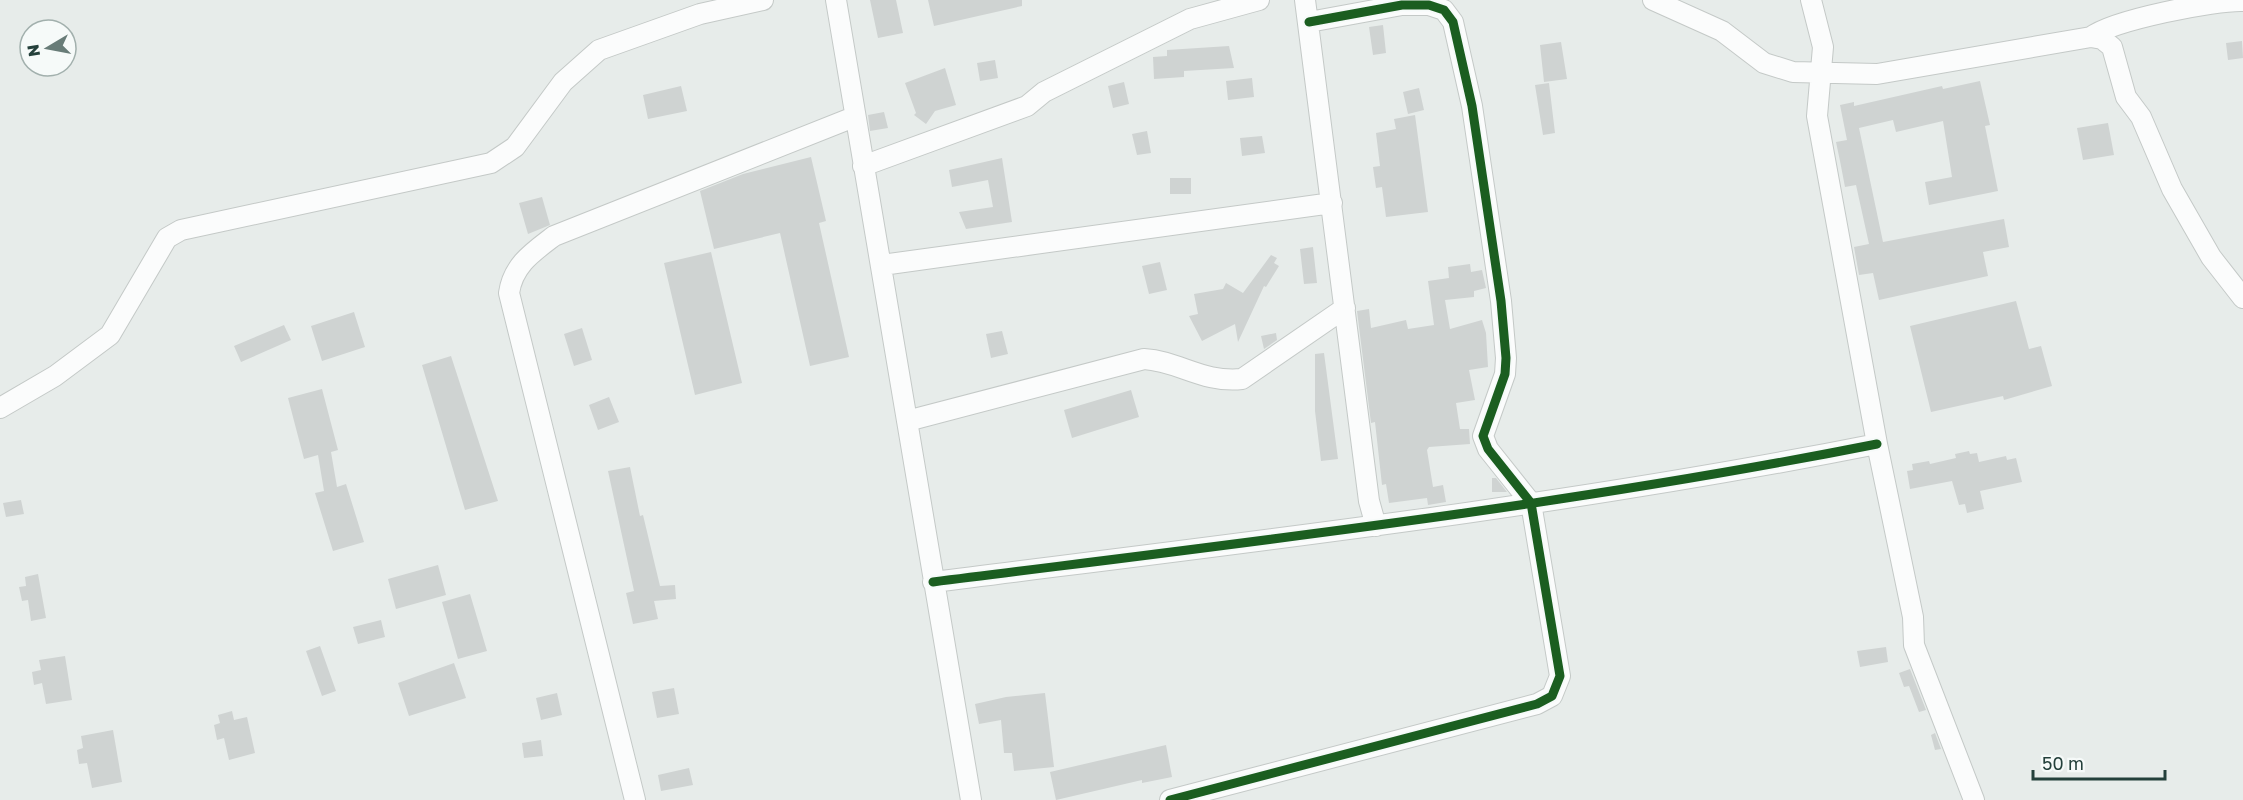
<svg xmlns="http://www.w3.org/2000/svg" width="2243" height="800" font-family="'Golos Text',sans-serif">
	<rect width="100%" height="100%" fill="#e7ecea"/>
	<path fill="#cfd3d2" d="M870,0H896L903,33L878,38Z
		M928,0H1022V6L934,26Z
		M1383,25L1386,53L1373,55L1369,27Z
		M2242,41L2243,58L2228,60L2226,43Z
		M1561,42L1567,79L1544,82L1540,45Z
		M1229,46L1234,68L1184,71V77L1154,79L1153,57L1167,56V50Z
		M995,60L998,78L980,81L977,63Z
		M945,68L956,105L935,111L926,124L914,115L916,113L905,83Z
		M1252,78L1254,97L1228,100L1226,81Z
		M1980,81L1990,125L1985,126L1998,191L1929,205L1925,182L1952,177L1943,121L1896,132L1893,120L1859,128L1883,242L2004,219L2009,247L1983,252L1988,276L1879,300L1873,273L1859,275L1854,247L1869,244L1856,185L1845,187L1840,161L1836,142L1847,140L1840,105L1854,102V106L1942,86L1943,89Z
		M1124,82L1129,104L1113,108L1108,86Z
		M1549,83L1555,133L1543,135L1535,85Z
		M681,86L687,111L648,119L643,95Z
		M1419,88L1424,110L1408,114L1403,92Z
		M884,112L888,128L870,131L868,115Z
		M1415,115L1428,212L1386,217L1382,187L1376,188L1373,167L1380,166L1376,133L1396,129L1394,119Z
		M2108,123L2114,155L2083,160L2077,128Z
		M1147,131L1151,153L1137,155L1132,134Z
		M1262,136L1265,153L1242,156L1240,138Z
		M811,157L826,221L819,223L849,357L810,366L780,233L714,249L700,191L743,174Z
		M1002,158L1012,222L966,229L959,212L993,207L988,180L952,187L949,170Z
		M1170,178H1191V194H1170Z
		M542,197L550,225L528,234L519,203Z
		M1313,247L1317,283L1304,284L1300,249Z
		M711,252L742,383L695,395L664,263Z
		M1271,255L1277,258L1274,263L1279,266L1266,287L1264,286L1238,342L1235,324L1202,341L1189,316L1198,314L1194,294L1223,289L1226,283L1243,293Z
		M1160,262L1167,290L1149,294L1142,266Z
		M1470,264L1471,272L1482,270L1486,288L1474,291V297L1445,300L1450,329L1482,320L1486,333L1488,367L1469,370L1475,400L1456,403L1460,429H1469L1470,444L1429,447L1427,450L1433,487L1443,485L1446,502L1428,505L1427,498L1389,503L1386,484L1382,485L1375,422L1371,423L1357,311L1369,309L1371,328L1406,320L1408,329L1434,325L1428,281L1449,278L1448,267Z
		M2016,301L2029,349L2041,346L2052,386L2004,400L2003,396L1931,412L1910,326Z
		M354,312L365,347L322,361L311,326Z
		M284,325L291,340L241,362L234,346Z
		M582,328L592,360L574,366L564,334Z
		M1002,331L1008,354L991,358L986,334Z
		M1276,333L1277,340L1264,349L1261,336Z
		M1324,353L1338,459L1321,461L1315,411V354Z
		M451,356L498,501L465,510L422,365Z
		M322,389L338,450L331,452L337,487L346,484L364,542L333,551L315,493L324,491L318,455L304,459L288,398Z
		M1131,390L1139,417L1072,438L1064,410Z
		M609,397L619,422L598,430L589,405Z
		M1969,451L1970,454L1977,453L1979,462L2006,456L2007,460L2016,458L2022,482L1980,491L1984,509L1967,513L1965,504L1959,505L1952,481L1910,489L1907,471L1913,470L1912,464L1929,461L1930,464L1956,458L1955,454Z
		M630,467L640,516L643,515L660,586L675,585L676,599L654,601L658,619L633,624L626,593L634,591L608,471Z
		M1492,478H1496L1507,492H1492Z
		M21,500L24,514L6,517L3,503Z
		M438,565L446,595L396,609L388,579Z
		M38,574L46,618L31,621L28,600L22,601L19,587L26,586L25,577Z
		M470,594L487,651L458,659L442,602Z
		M381,620L385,637L358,644L353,627Z
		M320,646L336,691L322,696L306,651Z
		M1886,647L1888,662L1860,667L1857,651Z
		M65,656L72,700L46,704L42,683L34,685L32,672L41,670L39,660Z
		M454,663L466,698L409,716L398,683Z
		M1910,669L1926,710L1919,712L1909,686L1904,687L1899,673Z
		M674,688L679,714L657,718L652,692Z
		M557,693L562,715L541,720L536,698Z
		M1045,693L1054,767L1014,771L1012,753H1004L1001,720L979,724L975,704L1006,697Z
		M232,711L234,720L247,717L255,753L229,760L224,738L217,740L214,725L220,723L218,715Z
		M113,730L122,782L92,788L87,763L79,764L77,750L83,748L81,736Z
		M1935,733L1941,749L1935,750L1931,735Z
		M541,740L543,756L524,758L522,743Z
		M1166,745L1172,777L1142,783V780L1056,800L1050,772Z
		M689,768L693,785L661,791L658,775Z"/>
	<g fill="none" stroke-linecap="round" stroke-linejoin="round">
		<g stroke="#c4c9c7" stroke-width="22">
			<path id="minor" d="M836,0L971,800
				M1305,0L1369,501L1376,526
				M1653,0L1722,31L1764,63L1793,72L1877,74L2091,37L2102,39L2112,47L2126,97L2141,117L2172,189L2211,257L2243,298
				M1811,0L1823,47L1817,116L1877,444L1913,617L1914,645L1974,800
				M2091,37C2113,20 2215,0 2243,1
				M863,166L1027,106L1044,92L1190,19L1259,0
				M882,265L1332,203
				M0,408L55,376L110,335L167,238L181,230L491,163L515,147L563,82L599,50L700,14L763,0
				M907,421L1144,359C1179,361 1202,383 1242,379L1345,308
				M933,582C1249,542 1565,506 1877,444
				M635,800L509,293C513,265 533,252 554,236L854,117
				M1170,800L1537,704L1552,696L1560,676L1531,503L1488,449L1483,436L1505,374L1506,358L1501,301L1472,106L1453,22L1444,10L1429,5H1402L1309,22"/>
		</g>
		<use href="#minor" stroke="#fbfcfc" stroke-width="20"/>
		<g stroke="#f6faf9" stroke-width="13">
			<path id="cycleway" d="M933,582C1249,542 1565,506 1877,444
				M1170,800L1537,704L1552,696L1560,676L1531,503L1488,449L1483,436L1505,374L1506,358L1501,301L1472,106L1453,22L1444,10L1429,5H1402L1309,22"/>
		</g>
		<use href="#cycleway" stroke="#1b5e20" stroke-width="9"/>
	</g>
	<g transform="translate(48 48) rotate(260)"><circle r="28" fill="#f6faf9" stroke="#a2b0ad" stroke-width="1.5"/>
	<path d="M0-4.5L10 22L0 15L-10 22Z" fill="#687c78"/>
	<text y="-9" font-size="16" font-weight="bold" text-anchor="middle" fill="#24403b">N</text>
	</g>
	<path d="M2033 770v9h132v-9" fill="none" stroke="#24403b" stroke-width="3"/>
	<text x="2042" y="770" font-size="18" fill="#24403b" stroke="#f6faf9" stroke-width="4.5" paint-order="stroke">50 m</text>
</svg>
